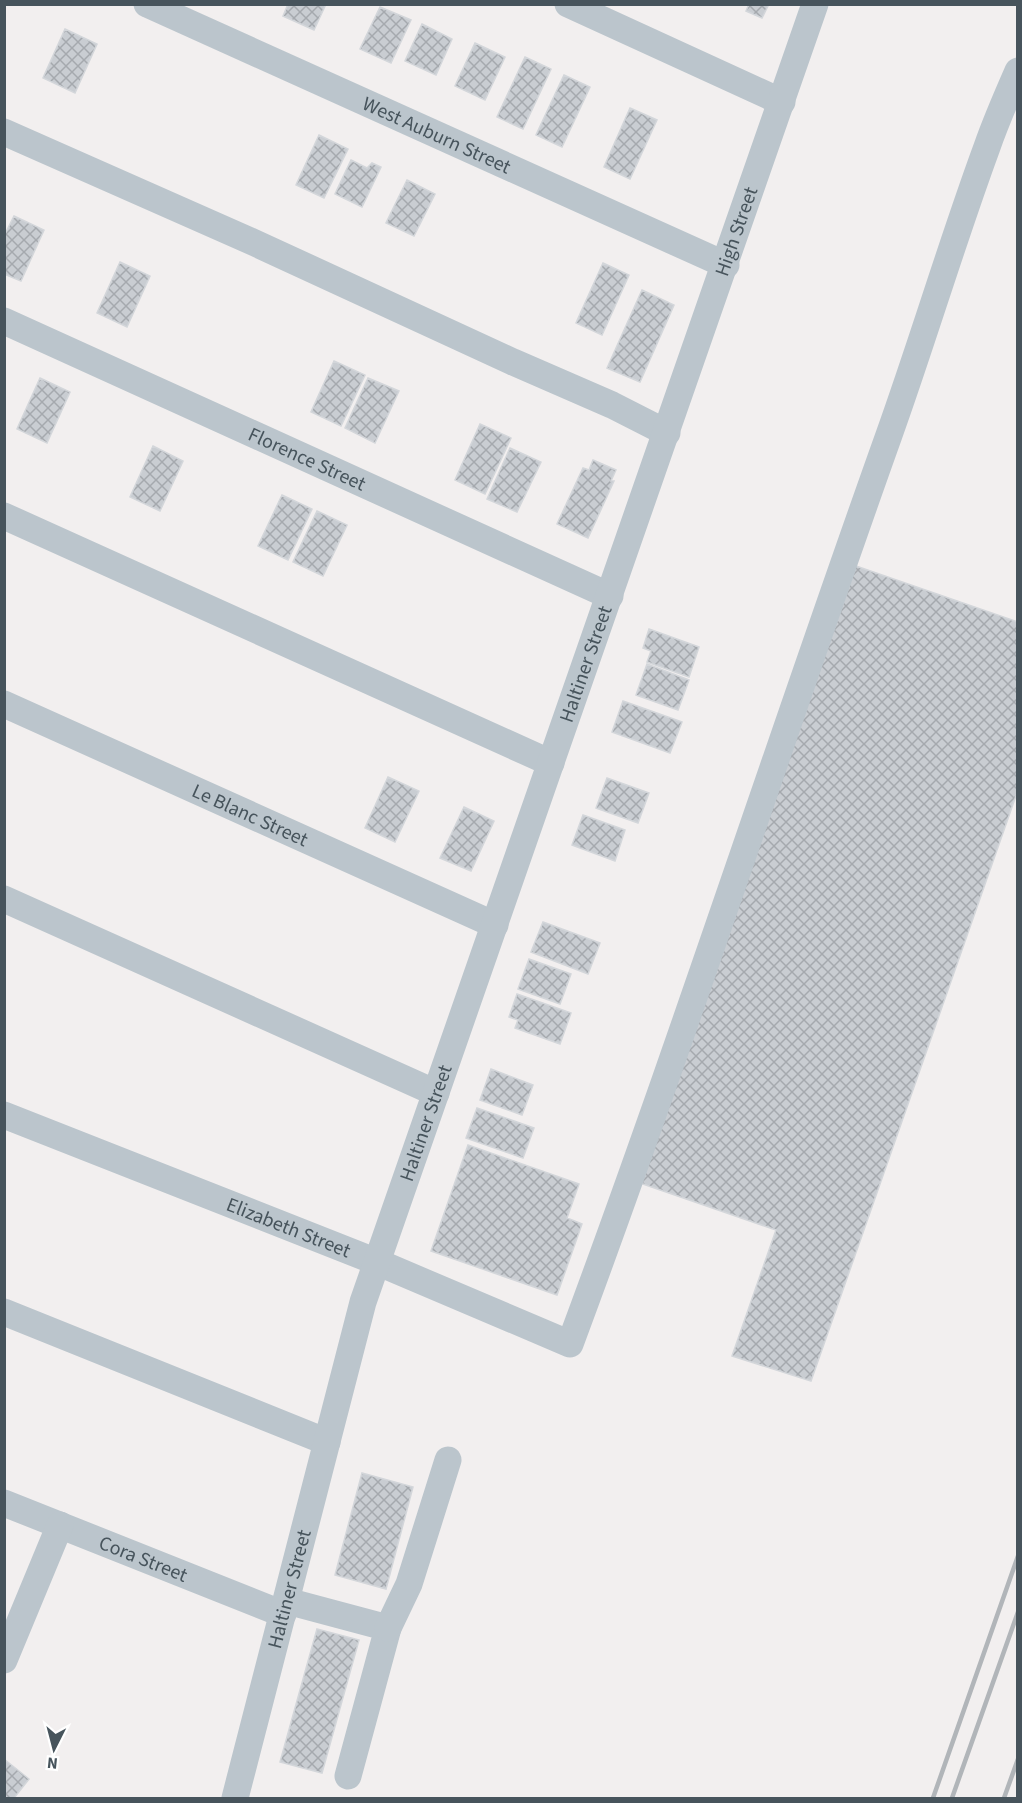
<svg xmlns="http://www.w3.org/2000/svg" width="1022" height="1803" font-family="'Source Sans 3',sans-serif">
	<defs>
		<pattern id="building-cross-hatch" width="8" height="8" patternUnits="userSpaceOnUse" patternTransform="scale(1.5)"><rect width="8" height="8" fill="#c9cdd2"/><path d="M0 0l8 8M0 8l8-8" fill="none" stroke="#a5a9ae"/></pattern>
	</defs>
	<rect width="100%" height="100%" fill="#f2efef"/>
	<path fill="url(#building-cross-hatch)" stroke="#d3d6da" stroke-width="1.5" d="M288,4H326L314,30L283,16Z
		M749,4H769L762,18L746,11Z
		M380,7L411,20L391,63L360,49Z
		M422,24L452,39L436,75L405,61Z
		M65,29L97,44L75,93L43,78Z
		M475,43L505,57L485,100L455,86Z
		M525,57L551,69L523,129L497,117Z
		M564,75L590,87L562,147L536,135Z
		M630,108L657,120L630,179L604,167Z
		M319,135L348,149L324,198L296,185Z
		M351,160L367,168L372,163L381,167L362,207L335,194Z
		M407,180L435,194L414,236L386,223Z
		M14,216L44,230L21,281L4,274V236Z
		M120,262L150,276L127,327L97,313Z
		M603,263L629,275L602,335L576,323Z
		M642,290L674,305L640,382L607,368Z
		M334,361L365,375L341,426L311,412Z
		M40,378L70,392L47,443L17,429Z
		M368,378L399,391L375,443L345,428Z
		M480,424L511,438L485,494L455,480Z
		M153,446L183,461L160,511L130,497Z
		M510,448L541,462L517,512L487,499Z
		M593,460L616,470L611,481H614L588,538L557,524L583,468L589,470Z
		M282,495L312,509L288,560L258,546Z
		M317,511L347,525L323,576L293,562Z
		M856,566L1018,622V790L811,1381L732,1356L776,1230L640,1183Z
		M649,629L699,647L689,677L647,662L651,651L643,648Z
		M647,664L689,680L678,710L636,695Z
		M623,701L682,722L670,753L612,732Z
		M388,777L419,791L395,842L365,828Z
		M607,778L649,793L638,823L596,808Z
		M464,807L494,821L471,871L440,858Z
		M583,815L625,830L615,861L572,845Z
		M543,922L600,943L588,974L531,952Z
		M529,959L571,974L560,1004L518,989Z
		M517,994L571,1013L560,1044L515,1028L518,1020L509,1017Z
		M491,1069L533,1085L522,1115L480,1100Z
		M477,1108L534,1128L523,1158L466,1138Z
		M468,1145L579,1184L567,1218L582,1224L557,1295L431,1251Z
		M362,1473L413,1487L386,1589L335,1575Z
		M317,1629L359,1640L322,1773L280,1762Z
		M4,1759L29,1779L14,1798H4Z"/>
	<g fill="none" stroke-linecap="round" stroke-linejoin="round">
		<g stroke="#bbc5cc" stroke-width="27">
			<path id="s1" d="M147,4L726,265"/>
			<path d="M568,4L782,102"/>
			<path d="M4,132L255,243L513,362L612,405L667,433"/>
			<path id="s2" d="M4,321L610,596"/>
			<path d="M4,516L551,763"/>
			<path id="s3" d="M4,704L495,925"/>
			<path d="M4,899L436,1093"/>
			<path id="s4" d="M4,1115L377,1262L570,1344C682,1043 781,737 889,435C923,340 952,242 987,147C996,121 1007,96 1018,71"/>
			<path d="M4,1312L327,1442"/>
			<path id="s5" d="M4,1503L283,1614"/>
			<path d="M287,1601L388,1628L348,1776"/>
			<path d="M388,1628L409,1584L448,1460"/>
			<path d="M4,1660L60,1525"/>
			<path id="s6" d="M235,1798L363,1302L815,4"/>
		</g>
		<path stroke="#b1b5b9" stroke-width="4.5" d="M933,1798L1018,1556
			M952,1798L1018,1612
			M1004,1798L1018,1759"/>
	</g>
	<g text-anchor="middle" stroke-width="4.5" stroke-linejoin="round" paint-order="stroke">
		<g font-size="20" fill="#47545c" stroke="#fff">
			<text dy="7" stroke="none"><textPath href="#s1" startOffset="318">West Auburn Street</textPath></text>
			<text dy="7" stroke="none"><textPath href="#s6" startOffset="1646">High Street</textPath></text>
			<text dy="7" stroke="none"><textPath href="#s2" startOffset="333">Florence Street</textPath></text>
			<text dy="7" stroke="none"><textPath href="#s6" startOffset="1188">Haltiner Street</textPath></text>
			<text dy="7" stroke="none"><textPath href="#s3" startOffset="270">Le Blanc Street</textPath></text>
			<text dy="7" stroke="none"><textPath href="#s6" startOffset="702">Haltiner Street</textPath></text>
			<text dy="7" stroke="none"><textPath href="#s4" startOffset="306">Elizabeth Street</textPath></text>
			<text dy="7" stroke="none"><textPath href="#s5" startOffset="150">Cora Street</textPath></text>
			<text dy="7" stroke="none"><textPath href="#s6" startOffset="216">Haltiner Street</textPath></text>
		</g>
	</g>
	<rect width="1022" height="1803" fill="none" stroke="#47545c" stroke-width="12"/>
	<g transform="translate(54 1749) rotate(186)" stroke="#ffffff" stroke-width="4.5" paint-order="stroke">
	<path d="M0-4.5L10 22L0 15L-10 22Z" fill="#47545c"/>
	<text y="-9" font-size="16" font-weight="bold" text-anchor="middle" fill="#47545c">N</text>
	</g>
</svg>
